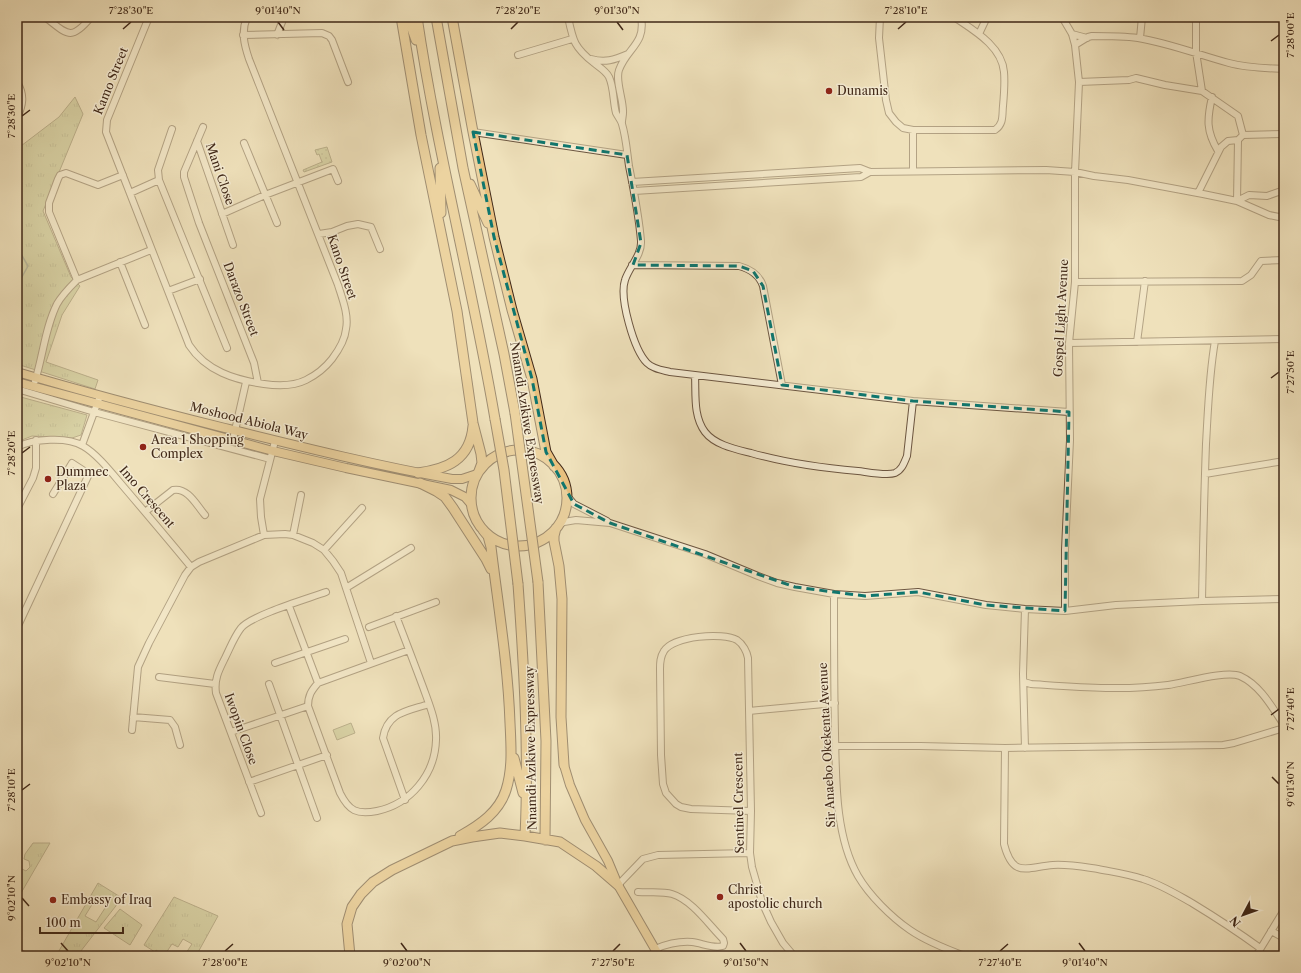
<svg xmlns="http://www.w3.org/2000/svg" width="1301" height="973" font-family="'Libre Caslon Text',serif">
	<defs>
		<pattern id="grass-tufts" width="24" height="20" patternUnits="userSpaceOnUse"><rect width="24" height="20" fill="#bfc18c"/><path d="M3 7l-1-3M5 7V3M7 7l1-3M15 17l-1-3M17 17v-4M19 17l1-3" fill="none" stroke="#9d9d71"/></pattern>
		<pattern id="park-dots" width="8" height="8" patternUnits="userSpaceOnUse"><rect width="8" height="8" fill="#bfc18c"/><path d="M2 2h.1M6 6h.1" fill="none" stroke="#9d9d71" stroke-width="1.8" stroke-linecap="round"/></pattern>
	</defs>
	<rect width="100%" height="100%" fill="#efe1bb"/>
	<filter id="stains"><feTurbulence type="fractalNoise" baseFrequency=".005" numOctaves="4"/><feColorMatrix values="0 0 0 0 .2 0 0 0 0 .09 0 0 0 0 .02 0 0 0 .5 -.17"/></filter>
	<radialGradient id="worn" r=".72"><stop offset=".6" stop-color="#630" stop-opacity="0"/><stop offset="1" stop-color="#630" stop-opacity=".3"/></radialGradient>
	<path fill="url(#grass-tufts)" stroke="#807452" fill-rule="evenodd" d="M75,97L83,114L43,211L71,277L80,286L62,315L46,362L98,380L95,389L17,364V149L59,117Z
		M17,396L87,415L81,435L72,438L32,436L17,442Z
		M33,843H50L17,900V876L22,869L26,871L30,867L29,861L24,859L25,854Z
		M98,883L122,898L77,956H56ZM96,898L107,905L96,922L85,916Z
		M174,897L218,916L196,956H192L186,953L192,944L183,939L178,947L172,944L164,956L156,950L155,952L144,945Z
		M120,909L142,925L130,945L104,928Z"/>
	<path fill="url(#park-dots)" stroke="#807452" d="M327,147L332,162L304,172L303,170L322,162L319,154L317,155L315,150Z"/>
	<path fill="#bfc18c" stroke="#807452" d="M351,723L355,733L337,740L333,730Z"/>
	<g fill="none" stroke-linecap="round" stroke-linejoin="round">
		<path stroke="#768273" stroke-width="1.5" d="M17,247L28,266L17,286"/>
		<g stroke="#6c5641" stroke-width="8">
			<path id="minor" d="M45,17C67,34 71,42 91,17
				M149,17L107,120L106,132L189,345C206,371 235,380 264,384C278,386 294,386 306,380C316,375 325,368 332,359C338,351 345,340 346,329C349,315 342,298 338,285L249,59C244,44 241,32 247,17
				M568,17C573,41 574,47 594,63C599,67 606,71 609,77C614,88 613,102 616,113C618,117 621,120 622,124C626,137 627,152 629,166C634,191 639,216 641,241C642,255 629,267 625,280C619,298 634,350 647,363C653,369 662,370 670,372L913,401L1069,412
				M880,17L879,38L886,100L889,113L896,122L903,128L913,130H995C1004,124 1002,115 1003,106C1004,95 1005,83 1004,72C1002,46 973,30 954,17
				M1062,17L1072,34L1075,45
				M1196,17V52L1202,91
				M979,34L987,17
				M1072,34L1087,38
				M243,35L322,33L329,36L332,40L348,82
				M277,35L284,17
				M1140,38L1142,17
				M518,55L572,39
				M591,59C605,63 614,60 628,54
				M17,82C25,95 23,105 17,118
				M1079,82L1129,80L1136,78L1165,85L1202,91L1238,116L1243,135
				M1212,97C1207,119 1206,131 1218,151
				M622,122C622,119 623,116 623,113C624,101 615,81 619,70C627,48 646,44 641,17
				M203,127L184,172V177L199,223L254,363L258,383
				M172,129L158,170L159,180L227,348
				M913,130V171
				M473,132L627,155
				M1284,134L1243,135L1238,140L1237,201L1249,195L1267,196L1284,190
				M197,141L233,245
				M244,143L277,223
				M632,182L860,168L870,172L1046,170L1075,172L1094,176L1128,180L1203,194L1237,201L1269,215L1284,218
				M634,191L861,177L870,172
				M130,193L159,180
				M1198,193L1221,147L1228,141L1238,140
				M222,214L265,195L333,169L338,181
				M319,234L332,232L347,226L358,224L371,227L380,249
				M120,262L145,325
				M632,265L739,266C750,269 759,274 763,286L782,385
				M77,280L49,212V203L58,179L60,175L66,173L98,185L123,175
				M1075,282L1242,281L1251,275L1261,261L1284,260
				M168,291L200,279
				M1137,342L1145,281
				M1069,343L1284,339
				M695,376C696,394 693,416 705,432C715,445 735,449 751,453C786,463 822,468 858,471C867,472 887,476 895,473C902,470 904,463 907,456L913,401
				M35,381C43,356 45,328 57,304C62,295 70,287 77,280L151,250
				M17,389L94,412L270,459
				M234,435L246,382
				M82,445L100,396
				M17,447C33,439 67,436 83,446C97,454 111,472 122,485C145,512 168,539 191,567
				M1205,474L1284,461
				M566,490L568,497L574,504L607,521
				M17,509L33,478L36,468V440
				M145,512L173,490C188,487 197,506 205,515
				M558,525L564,522L576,520L610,523L705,554L758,576L777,583L795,587L834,594L865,596L918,592L986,605L1025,609L1065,611L1116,605L1202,601L1284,599
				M264,535L261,517L260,499L275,441
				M293,535L301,495
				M324,550L362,508
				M346,588L411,548
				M834,594C834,640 834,687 835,733C836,779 835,836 858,876C869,895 891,917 910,930C926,941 946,949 965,956
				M1202,601C1203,549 1204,497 1206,444C1208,410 1209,375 1215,341
				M289,606L318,683
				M1065,611V550L1070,440L1069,343L1075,282V172L1079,82L1075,45L1088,37L1092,36C1108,36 1123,36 1138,38C1169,43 1199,55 1229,63C1247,68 1266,68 1284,69
				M396,616C405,639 414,663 423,687C429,704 437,722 436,740C435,775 410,804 377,811C357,815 349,811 340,793L308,706C308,696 311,691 318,683L409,650
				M369,627L436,602
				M17,628L89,474L72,463L53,494
				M275,663L345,639
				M159,677L215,684
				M1024,682L1031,684C1077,687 1122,691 1168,685C1184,683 1226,670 1240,676C1260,685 1272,707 1284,725
				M269,684L317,818
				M749,711L835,703
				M133,717L170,720L175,727L180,745
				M132,730L138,667L149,643L185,575L191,567L199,562L264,535L285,534L293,535L313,543L324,550L333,561L341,573L371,663
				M231,732L308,706
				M836,746H920L1005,748L1223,745L1234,743L1284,728
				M1005,748L1004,844C1013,879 1027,867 1053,865C1068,864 1084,867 1098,869C1113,872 1128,874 1143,879C1160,884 1176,894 1192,903C1215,917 1238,932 1260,948
				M1025,748L1023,674L1025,609
				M249,782L327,755
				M405,800L383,738C387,712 408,711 429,704
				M751,811L691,809L681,807L676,804L666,793L663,784L661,755L660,669C660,663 660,657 664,651C673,636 723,632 737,640C743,644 747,652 748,658L751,811L750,853L752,867L762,902L771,922L783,943L794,956
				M261,813L216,693C214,679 219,670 225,658C230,648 234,637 241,628C252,615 307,599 326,592
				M618,885L643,859L658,855L750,853
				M638,892C649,893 662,891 672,894C692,900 709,925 723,939L724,943L723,946C713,949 702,943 692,942C679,941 667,944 655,949
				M1271,931L1284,938
				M17,951L25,956
				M1256,956L1284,910"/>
		</g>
		<g stroke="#402818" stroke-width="10">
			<path id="major" d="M17,372C85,392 153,410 221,427C298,446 374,465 452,479H462L477,474
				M17,382L273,451L346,468L451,490L465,497L471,504
				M564,765L570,785L585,820L608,861L618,885L659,956"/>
		</g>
		<g stroke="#402818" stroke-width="11">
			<path id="highway" d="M401,17L421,135L457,311L473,423L481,454L482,463L479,471
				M408,17L416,40
				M417,17C437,152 472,284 495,419
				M436,17L463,168L504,354L515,413
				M452,17L473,132L494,237L512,310L532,379L546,452L554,466
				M440,168L441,213
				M470,184L488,223
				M471 498a48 48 0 1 1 96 0a48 48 0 1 1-96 0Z
				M418,473C447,469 470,460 473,426
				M420,483L436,491L445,497L453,508L486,559L491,569
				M556,528L554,536V541L559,566L562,599L561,717L564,765
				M538,582L546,741L545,840
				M518,584C524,668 529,752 525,836
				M514,758L523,793
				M460,836C480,825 499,812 506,790C513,768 511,745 510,723C508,664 498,605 491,547L488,536L483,530
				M350,956L347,924L352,907L361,894L373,882L392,870L452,841L472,837L500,833L525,836L560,842L596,866L618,885"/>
		</g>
		<use href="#minor" stroke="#f5ecd3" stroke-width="6"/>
		<use href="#major" stroke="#e8c07e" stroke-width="8"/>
		<use href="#highway" stroke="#e8c07e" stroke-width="9"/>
		<g stroke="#402818" stroke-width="11" stroke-linecap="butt">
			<path id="highway-bridge" d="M515,413L538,582
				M495,419L504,470L518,584"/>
		</g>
		<use href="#highway-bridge" stroke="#e8c07e" stroke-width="9"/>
	</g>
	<path d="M0 0H1301V973H0ZM473,132L627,155L641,243L633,265L739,266L753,271L763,286L782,385L913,401L1069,412L1065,611L986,605L918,592L865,596L795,587L610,523L574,504L546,452L532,379L494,237Z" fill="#efe1bb" fill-opacity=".55" fill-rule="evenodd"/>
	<path fill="none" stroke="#0f766e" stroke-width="3" stroke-dasharray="8 5" stroke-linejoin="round" d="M473,132L627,155L641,243L633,265L739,266L753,271L763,286L782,385L913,401L1069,412L1065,611L986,605L918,592L865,596L795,587L610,523L574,504L546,452L532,379L494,237Z"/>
	<path fill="none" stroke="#402818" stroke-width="1.5" d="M278,22L284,30M617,22L623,30M123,29L131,22M511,29L518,22M898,29L906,22M1271,41L1279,35M22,116L30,110M1271,378L1279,372M22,453L30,447M1271,715L1279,709M1272,777L1279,784M22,790L30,784M22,898L29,906M61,943L68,951M401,943L407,951M740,943L746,951M1079,943L1085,951M225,951L233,944M613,951L620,944M1000,951L1008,944"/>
	<g fill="#8f2418" stroke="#f5ecd3" stroke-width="1.5">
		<circle cx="829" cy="91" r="4"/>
		<circle cx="143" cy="447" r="4"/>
		<circle cx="48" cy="479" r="4"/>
		<circle cx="720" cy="897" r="4"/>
		<circle cx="53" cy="900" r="4"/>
	</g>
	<g text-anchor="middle" stroke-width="3" stroke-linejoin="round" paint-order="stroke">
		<g font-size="12" fill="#402818" stroke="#f5ecd3">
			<text transform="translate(111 81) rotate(-68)" y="4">Kamo Street</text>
			<text transform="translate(220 174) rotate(71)" y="4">Mani Close</text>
			<text transform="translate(342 267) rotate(71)" y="4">Kano Street</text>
			<text transform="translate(241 299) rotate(69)" y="4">Darazo Street</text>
			<text transform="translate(1061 318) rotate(-87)" y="4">Gospel Light Avenue</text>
			<text transform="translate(249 421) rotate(14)" y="4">Moshood Abiola Way</text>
			<text transform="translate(527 423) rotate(81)" y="4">Nnamdi Azikiwe Expressway</text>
			<text transform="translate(147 497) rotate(49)" y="4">Imo Crescent</text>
			<text transform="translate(241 729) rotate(70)" y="4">Iwopin Close</text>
			<text transform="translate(827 745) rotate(-93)" y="4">Sir Anaebo Okekenta Avenue</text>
			<text transform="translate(531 748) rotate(-91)" y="4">Nnamdi Azikiwe Expressway</text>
			<text transform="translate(739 803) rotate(-91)" y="4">Sentinel Crescent</text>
		</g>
		<g font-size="12" fill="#402818" stroke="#f5ecd3" text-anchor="start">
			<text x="837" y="95">Dunamis</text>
			<text x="151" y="444">Area 1 Shopping<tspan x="151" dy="14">Complex</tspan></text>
			<text x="56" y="476">Dummec<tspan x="56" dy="14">Plaza</tspan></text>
			<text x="728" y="894">Christ<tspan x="728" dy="14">apostolic church</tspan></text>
			<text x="61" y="904">Embassy of Iraq</text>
		</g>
	</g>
	<rect width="1301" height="973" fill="none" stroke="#efe1bb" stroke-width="44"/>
	<g transform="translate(1243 915) rotate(229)" stroke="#f5ecd3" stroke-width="3" paint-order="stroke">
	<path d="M0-3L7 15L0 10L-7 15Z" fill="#402818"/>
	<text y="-6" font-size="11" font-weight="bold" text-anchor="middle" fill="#402818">N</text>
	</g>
	<path d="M40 927v6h83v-6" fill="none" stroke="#402818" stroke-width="2"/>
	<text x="46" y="927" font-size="12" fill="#402818" stroke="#f5ecd3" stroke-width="3" paint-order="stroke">100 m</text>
	<rect x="22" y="22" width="1257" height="929" fill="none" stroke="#402818" stroke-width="1.5"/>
	<g font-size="10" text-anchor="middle" fill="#402818">
		<text x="131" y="14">7°28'30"E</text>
		<text x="278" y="14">9°01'40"N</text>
		<text x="518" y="14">7°28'20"E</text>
		<text x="617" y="14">9°01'30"N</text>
		<text x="906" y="14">7°28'10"E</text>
		<text transform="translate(1290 35) rotate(-90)" y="4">7°28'00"E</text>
		<text transform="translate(11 116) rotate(-90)" y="4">7°28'30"E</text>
		<text transform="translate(1290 372) rotate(-90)" y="4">7°27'50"E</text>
		<text transform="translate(11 453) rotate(-90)" y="4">7°28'20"E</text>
		<text transform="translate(1290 709) rotate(-90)" y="4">7°27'40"E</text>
		<text transform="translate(1290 784) rotate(-90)" y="4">9°01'30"N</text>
		<text transform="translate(11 790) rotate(-90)" y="4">7°28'10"E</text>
		<text transform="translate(11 898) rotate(-90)" y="4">9°02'10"N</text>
		<text x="68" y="966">9°02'10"N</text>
		<text x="225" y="966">7°28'00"E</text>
		<text x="407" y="966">9°02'00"N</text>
		<text x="613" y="966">7°27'50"E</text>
		<text x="746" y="966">9°01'50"N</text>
		<text x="1000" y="966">7°27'40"E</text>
		<text x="1085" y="966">9°01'40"N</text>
	</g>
	<rect width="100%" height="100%" filter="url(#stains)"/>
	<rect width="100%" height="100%" fill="url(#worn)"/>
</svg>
